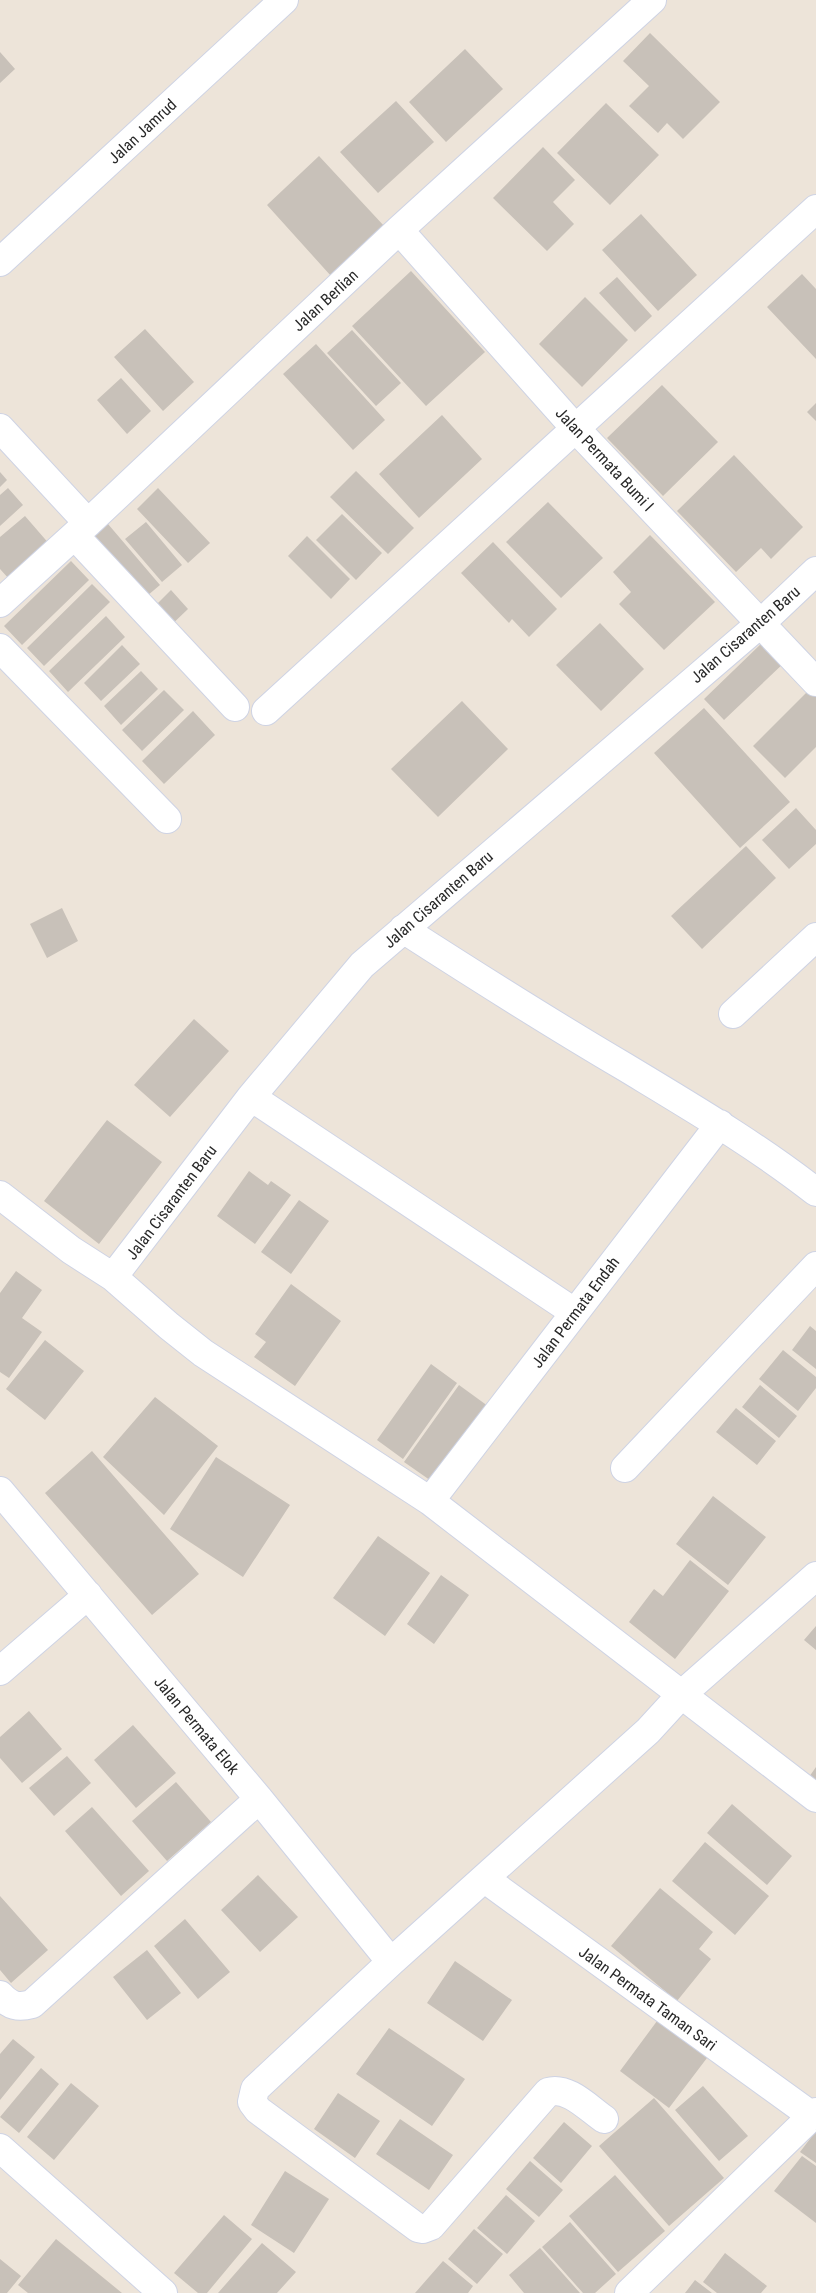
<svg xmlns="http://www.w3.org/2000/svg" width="816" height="2293" font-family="'Roboto Condensed',sans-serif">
	<rect width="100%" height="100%" fill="#ede4d9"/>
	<path fill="#c8c1b9" d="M650,33L720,102L683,139L667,123L658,133L629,106L649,86L623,61Z
		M465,49L503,89L446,142L409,102Z
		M0,52L15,69L0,83Z
		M396,101L434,142L378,193L340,152Z
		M606,103L659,155L610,205L557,153Z
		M543,147L575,180L553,202L574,224L547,251L493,198Z
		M319,156L385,227L331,276L267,205Z
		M641,214L697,275L658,311L602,250Z
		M411,271L485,352L426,406L352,326Z
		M802,274L816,289V359L767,307Z
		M617,277L652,316L635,332L599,293Z
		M585,297L628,340L582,387L539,344Z
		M145,329L194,382L163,411L114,357Z
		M352,330L401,383L376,406L327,353Z
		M316,344L385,420L353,450L283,374Z
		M121,378L151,411L127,434L97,400Z
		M662,385L718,442L663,496L607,438Z
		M816,403V421L807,412Z
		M442,415L482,459L419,518L379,474Z
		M734,455L803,527L771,559L761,548L736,572L677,511Z
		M356,471L414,528L388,554L330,497Z
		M0,472L7,480L0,487Z
		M8,488L23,505L0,526V495Z
		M158,488L210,543L188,563L137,509Z
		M548,502L603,558L561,598L506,542Z
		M342,514L382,553L356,580L316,540Z
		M25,516L51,546L10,580L0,569V537Z
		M146,522L182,565L162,582L125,539Z
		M108,524L160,585L141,601L90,540Z
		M650,535L715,602L664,650L619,604L631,592L613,572Z
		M307,536L350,579L331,599L288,556Z
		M493,542L557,609L529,637L512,619L509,623L461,573Z
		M71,561L89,580L22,645L4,626Z
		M92,584L110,602L44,666L27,648Z
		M171,590L188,609L165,631L148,613Z
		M106,616L125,637L68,692L49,671Z
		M600,623L644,669L601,711L556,665Z
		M765,640L786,661L724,720L704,699Z
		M122,645L140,664L101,701L84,683Z
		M141,671L158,689L121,725L104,706Z
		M810,689L816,695V747L785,778L753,746Z
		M164,690L184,710L142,751L122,730Z
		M462,701L508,749L438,817L391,769Z
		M704,708L790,802L740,848L654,753Z
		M193,711L215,735L164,784L142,761Z
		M796,808L816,830V844L789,869L762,840Z
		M746,846L776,878L702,949L671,916Z
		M62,908L78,941L47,958L30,924Z
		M194,1019L229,1051L170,1117L134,1085Z
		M107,1120L162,1162L99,1244L44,1201Z
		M249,1171L268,1185L271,1181L291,1195L255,1244L217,1216Z
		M299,1200L329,1221L291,1274L261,1252Z
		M16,1271L42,1290L22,1318L42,1332L9,1378L0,1372V1293Z
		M291,1284L341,1321L295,1386L254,1357L266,1342L255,1334Z
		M810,1326L816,1331V1369L792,1350Z
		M45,1340L84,1371L45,1420L6,1389Z
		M783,1350L816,1377V1388L798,1411L759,1379Z
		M431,1364L457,1383L403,1459L377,1440Z
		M459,1385L492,1409L437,1485L404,1462Z
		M760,1385L797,1416L779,1438L742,1407Z
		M155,1397L218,1446L164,1515L103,1457Z
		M736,1408L776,1441L757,1465L716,1432Z
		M92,1451L199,1574L152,1615L45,1493Z
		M216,1457L290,1505L243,1577L170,1529Z
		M713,1496L766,1537L728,1585L676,1544Z
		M378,1536L430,1573L385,1636L333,1598Z
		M690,1560L729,1591L675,1659L629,1622L654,1589L663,1596Z
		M441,1575L469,1595L434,1644L407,1624Z
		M816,1626V1650L804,1640Z
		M29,1711L62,1749L22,1783L0,1758V1737Z
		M133,1725L176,1773L136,1808L94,1760Z
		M67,1756L91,1783L54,1816L29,1788Z
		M816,1767V1781L809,1777Z
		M176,1782L211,1822L167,1861L132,1821Z
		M732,1804L792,1856L767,1885L707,1833Z
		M92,1807L149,1871L121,1896L65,1831Z
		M705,1842L769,1896L735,1935L672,1881Z
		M258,1875L298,1917L260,1952L221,1910Z
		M660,1888L713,1932L699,1949L711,1959L677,2001L611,1946Z
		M0,1896L48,1950L11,1983L0,1970Z
		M185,1919L230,1972L198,1999L154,1946Z
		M147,1950L181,1993L147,2020L113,1977Z
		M455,1961L512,2000L483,2041L427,2003Z
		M660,2017L710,2054L669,2108L620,2071Z
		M389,2028L465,2079L432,2126L356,2074Z
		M13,2039L35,2057L0,2100V2054Z
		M41,2068L59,2084L19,2133L0,2117Z
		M71,2083L99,2106L54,2160L27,2137Z
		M703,2086L748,2136L719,2161L675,2110Z
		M338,2093L380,2121L355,2158L314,2129Z
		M654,2098L724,2178L669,2226L599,2146Z
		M400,2119L453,2155L429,2190L376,2154Z
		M564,2122L592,2146L561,2183L533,2158Z
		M816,2131V2163L800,2152Z
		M802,2156L816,2166V2223L774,2191Z
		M530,2161L563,2190L539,2217L506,2189Z
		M285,2171L329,2199L294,2253L251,2225Z
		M615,2175L665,2231L618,2272L569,2216Z
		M506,2195L535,2221L507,2254L477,2228Z
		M224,2215L252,2239L207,2293H198L174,2273Z
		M570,2222L616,2274L595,2293H583L542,2247Z
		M474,2229L503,2254L477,2284L448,2259Z
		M56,2239L122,2293H28L18,2285Z
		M262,2243L296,2272L277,2293H218Z
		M540,2248L580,2293H524L509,2275Z
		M725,2253L767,2286L761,2293H717L703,2282Z
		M0,2259L21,2276L7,2293H0Z
		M443,2261L473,2286L468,2293H415Z
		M695,2280L712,2293H685Z"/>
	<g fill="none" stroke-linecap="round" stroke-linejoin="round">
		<g stroke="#ced3e4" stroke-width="30">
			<path id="minor" d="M399,230L575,428L816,682
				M0,262L284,0
				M0,428L88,523
				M75,536L235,707
				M0,603L88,523L399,230L652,0
				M0,648L167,819
				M266,711L816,209
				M403,929C476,976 550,1023 625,1067C691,1107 756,1145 816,1192
				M733,1014L816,937
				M251,1097L574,1312
				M0,1195L71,1250L113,1277L169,1326L203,1353L430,1501L816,1798
				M113,1277L251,1097L362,965L761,623L816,571
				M625,1468L816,1266
				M0,1491L259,1799L391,1962
				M430,1501L720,1124
				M0,1671L88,1595
				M485,1879L812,2116
				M0,1995C10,2006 18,2008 32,2004L259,1799
				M604,2119C588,2108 568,2086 548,2092L431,2226L423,2229L418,2228L258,2110L252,2102L255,2089L391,1962L648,1731L681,1695L816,1576
				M0,2148L163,2293
				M629,2293L816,2112"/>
		</g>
		<use href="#minor" stroke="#fff" stroke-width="28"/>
	</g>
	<g text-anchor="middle" stroke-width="5" stroke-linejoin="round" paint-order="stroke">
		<g font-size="16" fill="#292929" stroke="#fff">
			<text transform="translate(142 131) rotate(-43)" y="6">Jalan Jamrud</text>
			<text transform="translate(325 300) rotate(-43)" y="6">Jalan Berlian</text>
			<text transform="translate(605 459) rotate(47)" y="6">Jalan Permata Bumi I</text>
			<text transform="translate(745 634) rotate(-41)" y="6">Jalan Cisaranten Baru</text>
			<text transform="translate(438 899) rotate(-41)" y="6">Jalan Cisaranten Baru</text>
			<text transform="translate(171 1202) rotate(-53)" y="6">Jalan Cisaranten Baru</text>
			<text transform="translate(575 1312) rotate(-53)" y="6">Jalan Permata Endah</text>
			<text transform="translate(197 1725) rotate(50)" y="6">Jalan Permata Elok</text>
			<text transform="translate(648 1998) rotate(36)" y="6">Jalan Permata Taman Sari</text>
		</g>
	</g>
</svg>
